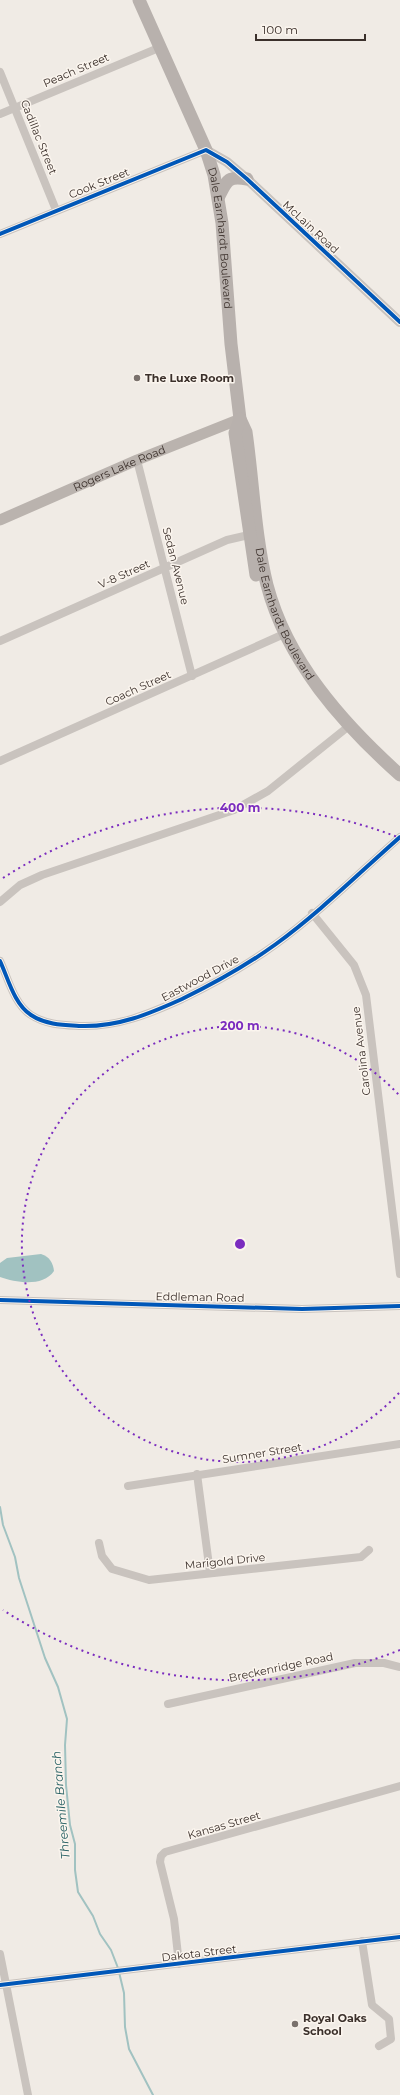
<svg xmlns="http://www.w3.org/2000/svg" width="400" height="2095" font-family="Montserrat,sans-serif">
	<rect width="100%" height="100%" fill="#f0ebe5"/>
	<path fill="#a1c2c1" d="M41,1254C50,1257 53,1263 54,1271C43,1287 17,1283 0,1277V1263L7,1258Z"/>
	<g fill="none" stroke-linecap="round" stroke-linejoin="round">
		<path stroke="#a1c2c1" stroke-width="2" d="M0,1507L3,1525L15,1557L19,1578L45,1658L58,1687L67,1719L65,1745L66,1785L70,1825L75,1844V1870L78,1892L93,1916L100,1934L111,1950L118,1968
			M119,1972L124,1993L125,2027L129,2049L153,2095"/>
		<path stroke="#c9c3be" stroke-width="8" d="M0,72L56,210
			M0,114L161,47
			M0,234L206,150
			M137,460L192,676
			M0,641L227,540L253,534
			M0,761L284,634
			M0,902L20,885L42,875L234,810L268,791L349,726
			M312,913L354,965L366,995L400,1274
			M0,961C8,978 14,1004 31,1015C46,1025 64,1025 81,1026C118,1027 149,1014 182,999C215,983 247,965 276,944C320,912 359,873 400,837
			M0,1300L302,1309L400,1306
			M197,1474L210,1573
			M128,1486L400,1444
			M99,1543L102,1556L112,1569L149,1580L361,1557L369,1550
			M168,1704L355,1663H384L400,1667
			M362,1941L372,2005L389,2019L391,2039L379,2046
			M0,1954L28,2095
			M179,1964L174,1919L160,1862L161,1856L165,1852L400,1786
			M0,1985L400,1937"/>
		<path stroke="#c9c3be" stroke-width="10" d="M206,150L227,162L247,179L400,322"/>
		<path stroke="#bab3ae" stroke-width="11" id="s1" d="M0,520L137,460L240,419"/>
		<g stroke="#b8b1ad" stroke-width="13">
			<path id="s2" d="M139,0L206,150L214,175L222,223L231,344L240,419L246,432C253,480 255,538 267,585C287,661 342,723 400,775"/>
			<path d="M219,196C227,180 228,176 247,179"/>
			<path d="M240,419L235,433L256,575"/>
		</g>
		<g stroke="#fbf5ee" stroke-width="6">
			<path id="cycleway" d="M0,234L206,150L227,162L247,179L400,322
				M0,961C8,978 14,1004 31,1015C46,1025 64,1025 81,1026C118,1027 149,1014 182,999C215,983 247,965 276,944C320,912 359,873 400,837
				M0,1300L302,1309L400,1306
				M0,1985L400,1937"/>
		</g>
		<use href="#cycleway" stroke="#0057b8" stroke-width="4"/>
	</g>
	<g fill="none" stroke="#7b2cbf" stroke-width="2" stroke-dasharray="2 4">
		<path d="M399 1393A218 218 0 1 1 399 1095"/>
		<path d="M400 1650A436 436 0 0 1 3 1610M3 878A436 436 0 0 1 400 838"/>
	</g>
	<g fill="#7a716c" stroke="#fbf5ee" stroke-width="1.5">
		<circle cx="137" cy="378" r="4"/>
		<circle cx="295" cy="2024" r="4"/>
	</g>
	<g text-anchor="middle" stroke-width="3" stroke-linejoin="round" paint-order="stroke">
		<g font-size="11" fill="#3b302b" stroke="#fbf5ee">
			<text transform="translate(76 70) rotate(-23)" y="4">Peach Street</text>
			<text transform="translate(39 137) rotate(68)" y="4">Cadillac Street</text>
			<text transform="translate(99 183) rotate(-22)" y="4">Cook Street</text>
			<text transform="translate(311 227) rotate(43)" y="4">McLain Road</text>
			<text dy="4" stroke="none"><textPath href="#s2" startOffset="254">Dale Earnhardt Boulevard</textPath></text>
			<text dy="4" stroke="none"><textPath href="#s1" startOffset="130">Rogers Lake Road</textPath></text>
			<text transform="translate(176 566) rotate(76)" y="4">Sedan Avenue</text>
			<text transform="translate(124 574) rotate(-24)" y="4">V-8 Street</text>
			<text dy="4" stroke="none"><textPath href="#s2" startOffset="638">Dale Earnhardt Boulevard</textPath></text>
			<text transform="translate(138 688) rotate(-24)" y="4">Coach Street</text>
			<text transform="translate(200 978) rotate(-28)" y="4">Eastwood Drive</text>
			<text transform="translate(361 1051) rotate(-97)" y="4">Carolina Avenue</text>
			<text transform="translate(200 1297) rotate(1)" y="4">Eddleman Road</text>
			<text transform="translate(262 1453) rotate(-9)" y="4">Sumner Street</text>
			<text transform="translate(225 1561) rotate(-6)" y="4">Marigold Drive</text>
			<text transform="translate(281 1667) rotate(-12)" y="4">Breckenridge Road</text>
			<text transform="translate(224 1825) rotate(-16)" y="4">Kansas Street</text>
			<text transform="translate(199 1953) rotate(-7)" y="4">Dakota Street</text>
		</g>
		<g font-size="11" font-weight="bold" fill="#3b302b" stroke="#fbf5ee" text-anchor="start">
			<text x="145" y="382">The Luxe Room</text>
			<text x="303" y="2022">Royal Oaks<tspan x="303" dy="13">School</tspan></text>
		</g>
		<g font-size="12" font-style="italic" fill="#1f5a5e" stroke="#fbf5ee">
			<text transform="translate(61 1805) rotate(-95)" y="4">Threemile Branch</text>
		</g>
	</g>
	<circle cx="240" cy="1244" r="6" fill="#7b2cbf" stroke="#fbf5ee" stroke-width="2"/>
	<g font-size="12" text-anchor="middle" font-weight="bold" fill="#7b2cbf" stroke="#fbf5ee" stroke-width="3" stroke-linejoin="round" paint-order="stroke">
		<text x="240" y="812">400 m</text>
		<text x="240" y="1030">200 m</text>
	</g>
	<path d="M256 34v6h109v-6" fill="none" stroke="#3b302b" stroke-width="2"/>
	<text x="262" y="34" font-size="12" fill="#3b302b" stroke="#fbf5ee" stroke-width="3" paint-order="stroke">100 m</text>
</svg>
